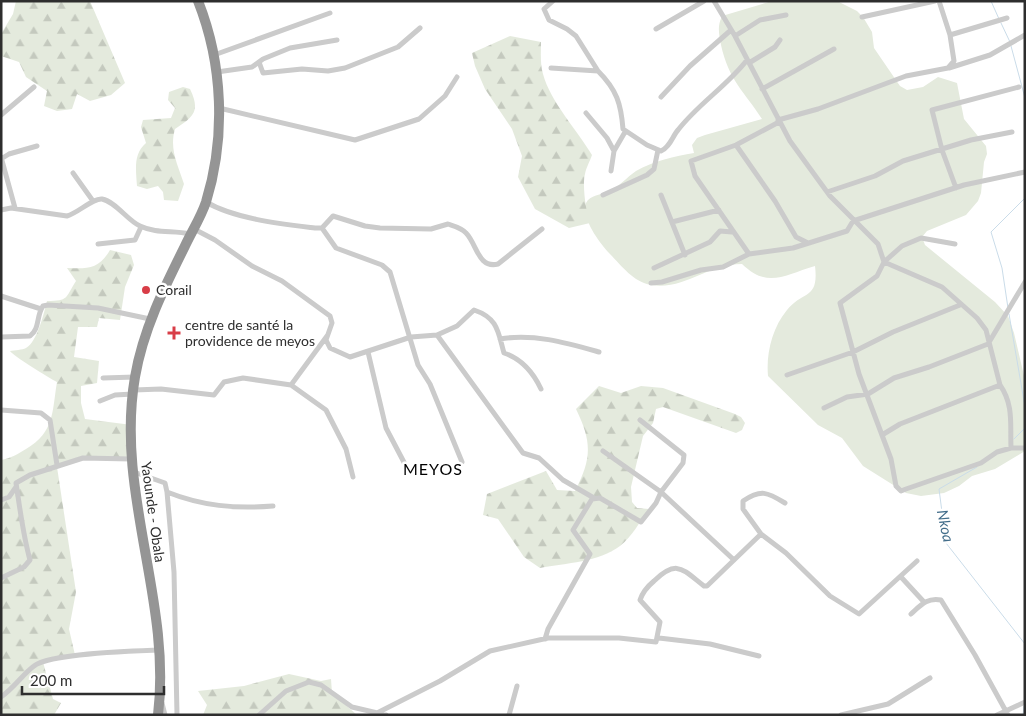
<svg xmlns="http://www.w3.org/2000/svg" width="1026" height="716" font-family="Lato,sans-serif">
	<defs>
		<pattern id="forest-firs" width="22" height="20" patternUnits="userSpaceOnUse" patternTransform="scale(1.25)"><rect width="22" height="20" fill="#e4eadd"/><path d="M5 1l3.5 6h-7zM16 11l3.5 6h-7z" fill="#c4c9be"/></pattern>
	</defs>
	<rect width="100%" height="100%" fill="#fff"/>
	<path fill="#e4eadd" d="M772,1L839,2L857,11L863,17L872,32L874,48L900,86L907,90L923,87L938,77L957,83L964,119L986,146L987,154L984,162L981,193L978,201L966,215L927,231L922,237L925,245L995,302L1008,316L1014,333L1025,380V451L995,469L972,476L959,486L944,493L921,496L906,493L863,466L842,438L818,425L768,376C766,354 772,328 787,310C803,290 819,300 815,266C784,275 768,289 742,264C707,264 686,290 651,285C633,282 621,265 609,253C600,243 581,219 586,203C590,195 601,195 609,191C619,187 627,177 636,171C653,161 675,156 694,153L692,145L697,138L705,135L762,119C744,91 729,81 721,45C719,33 717,27 722,16Z"/>
	<path fill="url(#forest-firs)" d="M16,1H90L125,83L111,95L90,101L77,94L72,109L57,111L44,106L47,91L26,77L19,62L1,56V34L13,14Z
		M510,36L541,42C541,52 540,64 543,74C550,101 577,130 592,155C590,161 586,168 585,174C582,184 586,213 590,223L569,228L535,209L518,177L522,156L512,129L485,89L475,66L472,53Z
		M183,87L190,89C201,112 193,117 175,129C169,149 178,165 184,184L178,201L164,200L163,192L158,186L147,189L137,186C136,170 133,154 146,143L141,127L143,120L171,118L175,108L168,100L169,92Z
		M110,250L131,255L134,265L125,287L120,320L99,318L97,327H78L74,357L99,361L97,383L81,386V403L85,419L132,425L131,457L83,458L57,467L76,592L69,629L75,655L43,662L53,699L61,703L54,715H1V460C11,458 18,454 26,449C55,432 52,411 57,382C49,378 12,355 10,351C15,350 22,350 26,348C37,342 44,313 47,301C69,301 65,298 76,281L67,268C88,269 99,269 110,250Z
		M599,386L621,393L641,386L663,388L735,414L741,417L745,423L742,430L736,433L663,407L656,409L653,423L643,436L631,487L632,502L637,508L649,509C640,521 632,537 620,546C599,562 566,563 540,568L524,557L498,519L483,515L487,494L546,471L557,490L575,491C592,458 592,442 576,409Z
		M289,674L321,681L331,679L332,693L357,715H203L207,705L198,691L244,686Z"/>
	<g fill="none" stroke-linecap="round" stroke-linejoin="round">
		<path stroke="#cadce9" stroke-width="1" d="M991,1L999,19
			M1001,23L1010,42
			M1011,46L1025,98
			M1008,308L1002,268L991,232L1025,198
			M1009,314L1025,407
			M1014,439L1025,428
			M977,467L939,489L946,543L1025,644
			M1023,715L1024,706"/>
		<path stroke="#cbcbcb" stroke-width="5" d="M553,1L544,9L549,20L567,29L576,36L598,71
			M714,1L735,36L790,141L830,196L878,244L884,262L942,287L977,318L986,330L1000,385C1014,405 1010,425 1011,448
			M862,17L935,1
			M656,29L704,1
			M950,35L1007,18
			M735,36L760,20L786,15
			M214,55L330,13
			M259,62L263,73L302,69L328,71L345,68L398,47L420,28
			M749,63L775,47L780,40
			M551,68L598,71C617,90 621,104 623,129L647,145L661,151C670,147 672,137 678,130C698,104 727,86 747,60
			M949,68L990,55L1025,35
			M217,72L252,67L263,59L290,48L337,40
			M762,89L834,49
			M661,97L690,66L731,30
			M219,108L355,140L419,119L445,96L457,77
			M586,113L607,138L614,151
			M1,115L34,87
			M778,120L818,109L906,76L948,68L954,61L950,35L939,1
			M779,122L736,145L691,161L695,176L749,254L793,248L847,231L853,221L964,185L1025,172
			M736,145L775,201L796,237L808,243
			M1,157L15,208
			M1,159L9,154L37,146
			M611,171L614,151L625,132
			M73,173L93,201
			M956,188L942,150L932,110L1019,87
			M827,192L875,176L903,161L971,140L1012,132
			M603,195L647,175L654,169L658,150
			M661,195L685,255
			M206,202C235,219 282,224 315,228H322L333,216L365,226L380,228L431,229L448,224C454,226 462,228 466,233C477,244 478,269 498,264L542,229
			M1,210L11,208L67,216C78,213 93,198 102,199C116,202 127,220 140,226C157,234 173,230 190,234
			M672,222L719,210
			M322,228L336,248L382,265L390,272L418,365L430,384L462,462
			M194,229L215,240L252,266L282,281L330,316L332,323L326,340L330,348L350,357L411,337L437,335L523,453L539,458L563,480L594,498
			M98,244L135,240L141,227
			M955,244L921,238L902,246L884,262L877,276L840,303L859,374L891,459L896,486L901,491L906,489L981,463L997,452L1011,448H1025
			M654,268L710,242L720,231L732,232
			M651,283L662,282L701,270L723,267L749,254
			M1,296L41,309
			M437,335L457,326L474,310C498,318 498,332 504,353C522,359 533,372 541,389
			M1,337L30,336C40,329 36,316 43,306L48,305L98,308L150,319
			M500,339C533,333 567,343 599,352
			M368,352L386,428L407,468
			M787,375L853,352L893,332L960,305
			M103,378L135,377
			M291,385L327,336
			M134,390L161,389L214,395L224,382L243,378L291,385L326,410L346,449L353,477
			M100,401L115,395L133,394
			M824,408L847,397L868,394L894,378L929,367L988,344L1025,282
			M1,410L41,413L50,420L57,465
			M882,435L900,424L1000,385
			M603,451L661,492L734,560
			M134,472L165,483L167,492C202,506 235,509 273,506
			M167,492L174,572L177,715
			M1,500L9,497L16,487
			M785,503C767,492 761,489 743,501V509L761,534L786,553L830,596L859,614L917,561
			M901,577L924,602
			M1,578L24,567L30,560C23,535 20,509 16,483L30,475L83,458L131,459
			M911,614C920,606 927,597 941,600L975,655L1008,715
			M659,638L710,644L759,656
			M545,639L548,629L590,554L573,530L592,499L600,498L641,522L656,503L661,492L683,463L684,455L640,420
			M1,697C14,688 23,674 34,666C51,653 136,651 160,650
			M162,703L165,715
			M377,713L440,681L490,651L548,638H619L656,642L660,622L640,600C643,591 648,586 654,581C677,559 682,569 704,586H707L761,534
			M259,715L286,691L309,682L321,685L352,707L386,715
			M509,715L517,686
			M841,715L888,704L930,678
			M997,715L1025,702"/>
		<path stroke="#959595" stroke-width="10" d="M158,715C172,601 115,492 135,377C143,330 164,288 185,246C192,231 201,217 206,202C226,137 223,64 198,1"/>
	</g>
	<g fill="#d83d47" stroke="#fff" stroke-width="2">
		<circle cx="146" cy="290" r="5"/>
		<path d="M171.5 325.5h5v5h5v5h-5v5h-5v-5h-5v-5h5z"/>
	</g>
	<g text-anchor="middle" stroke-width="5" stroke-linejoin="round" paint-order="stroke">
		<g font-size="14" fill="#2e2e2e" stroke="#fff" text-anchor="start">
			<text x="156" y="295">Corail</text>
			<text x="185" y="330">centre de santé la<tspan x="185" dy="16">providence de meyos</tspan></text>
		</g>
		<g font-size="14" fill="#2e2e2e" stroke="#fff">
			<text transform="translate(153 512) rotate(82)" y="5">Yaounde - Obala</text>
		</g>
		<g font-size="15" font-style="italic" fill="#426d8a" stroke="#fff">
			<text transform="translate(945 526) rotate(78)" y="5">Nkoa</text>
		</g>
		<g font-size="16" letter-spacing="1" fill="#000" stroke="#fff">
			<text x="433" y="475">MEYOS</text>
		</g>
	</g>
	<rect width="1026" height="716" fill="none" stroke="#2e2e2e" stroke-width="5"/>
	<path d="M22 686v8h142v-8" fill="none" stroke="#2e2e2e" stroke-width="2.5"/>
	<text x="30" y="686" font-size="15" fill="#2e2e2e" stroke="#ffffff" stroke-width="4" paint-order="stroke">200 m</text>
</svg>
